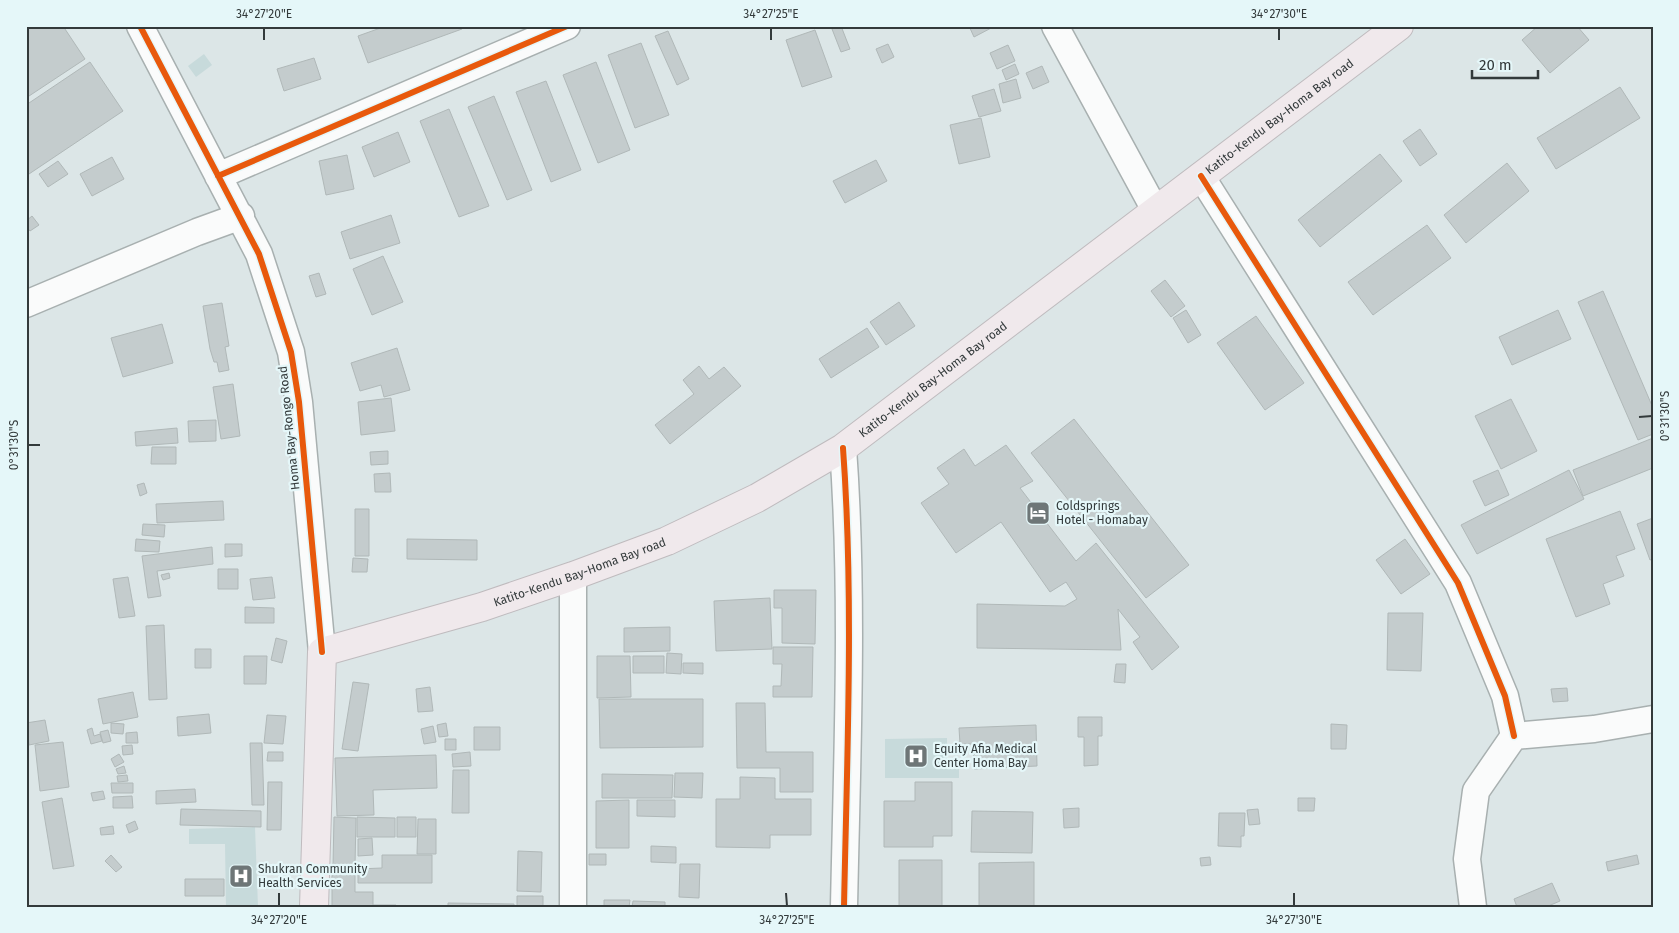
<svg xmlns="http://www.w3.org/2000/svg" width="1679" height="933" font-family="'Fira Sans',sans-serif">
	<rect width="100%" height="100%" fill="#dce6e7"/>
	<path fill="#c7dadb" d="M204,54L212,65L196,77L188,66Z
		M947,738V766H959V778H885V739Z
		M255,827L258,907H226L225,844H189V829Z"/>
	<path fill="#c4cccd" stroke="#b0b8b8" d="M26,26H63L85,59L26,98Z
		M386,26H461L462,29L368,63L358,36Z
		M841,26L850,49L841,52L832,29Z
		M969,26H995L974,37Z
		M1538,26H1577L1589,40L1550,73L1522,40Z
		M815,30L832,77L802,87L786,40Z
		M668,31L689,79L677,85L655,36Z
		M641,43L669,115L635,128L608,55Z
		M888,44L894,57L882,63L876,49Z
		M1008,45L1015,61L997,69L990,53Z
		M314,58L321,79L284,91L277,69Z
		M90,62L123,111L26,176V105Z
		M596,62L630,150L598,163L563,75Z
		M1015,64L1019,74L1006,80L1002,70Z
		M1042,66L1049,82L1033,89L1026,73Z
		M1016,79L1021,98L1003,103L999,84Z
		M546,81L581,170L551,182L516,92Z
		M1620,87L1640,118L1556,169L1537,138Z
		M994,89L1001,111L979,117L972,96Z
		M494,96L532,190L507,200L468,107Z
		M449,109L489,206L459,217L420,121Z
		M981,118L990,157L959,164L950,125Z
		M1420,129L1437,154L1420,166L1403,141Z
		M398,132L410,162L374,177L362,147Z
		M1380,154L1402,181L1320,247L1298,220Z
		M347,155L354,189L326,195L319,161Z
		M112,157L124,179L92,196L80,174Z
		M876,160L887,181L845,203L833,181Z
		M58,161L68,174L48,187L39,174Z
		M1507,163L1529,191L1466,243L1444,215Z
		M391,215L400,243L350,259L341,232Z
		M32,216L39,225L30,231L26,226V221Z
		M1427,225L1451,258L1373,315L1348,282Z
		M383,256L403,302L372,315L353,269Z
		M319,273L326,294L316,297L309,276Z
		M1165,280L1185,306L1171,317L1151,291Z
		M1603,291L1653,408V434L1638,440L1578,302Z
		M899,302L915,326L886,345L870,322Z
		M222,303L229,346L225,347L229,370L219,372L217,362H214L210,349L203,306Z
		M1186,310L1201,335L1188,343L1173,318Z
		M1558,310L1571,339L1512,365L1499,337Z
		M1256,316L1304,383L1265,410L1217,343Z
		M162,324L173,363L123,377L111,338Z
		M867,328L879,347L831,378L819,359Z
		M397,348L410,390L384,397L381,385L360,391L351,363Z
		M699,366L709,379L724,367L741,386L670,444L655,425L694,394L683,380Z
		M233,384L240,436L221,439L213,387Z
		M391,398L395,431L361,435L358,402Z
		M1511,399L1537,451L1501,469L1475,416Z
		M1074,419L1189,565L1146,598L1031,453Z
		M216,420V441L189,442L188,421Z
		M177,428L178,443L136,446L135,432Z
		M1653,438V468L1583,496L1573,470Z
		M1006,445L1033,481L1020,488L1076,561L1096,543L1179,647L1152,670L1133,642L1140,637L1118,609L1121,650L977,648V604L1065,606L1077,599L1066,582L1050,592L1001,522L956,553L921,503L949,484L937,468L964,449L975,466Z
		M152,447H176V464H151Z
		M388,451V464L371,465L370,452Z
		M1498,470L1509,495L1485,506L1473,481Z
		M1569,470L1584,499L1477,554L1461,525Z
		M390,473L391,492H375L374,474Z
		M144,483L147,493L140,496L137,485Z
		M223,501L224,520L157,523L156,504Z
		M355,509H369V556H355Z
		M1620,511L1635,549L1616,556L1624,576L1603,584L1610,604L1576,617L1546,539Z
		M1653,518V559L1650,560L1637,524Z
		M143,524L165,525L164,537L142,535Z
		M136,539L160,541L159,552L135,551Z
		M407,539L477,540V560L407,559Z
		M1405,539L1430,574L1401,594L1376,560Z
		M225,544H242V556L225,557Z
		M212,547L213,564L157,571L161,596L148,598L142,556Z
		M353,558L368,559L367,572H352Z
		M218,569H238V589H218Z
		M169,573L170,578L163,580L161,575Z
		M128,577L135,616L119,618L113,579Z
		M272,577L275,598L253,600L250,579Z
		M774,590H816L815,644L782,643V608H774Z
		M770,598L772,649L716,651L714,601Z
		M245,607L274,608V623H245Z
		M1388,613H1423L1421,671L1387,670Z
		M164,625L167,699L149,700L146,626Z
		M670,627V651L624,652V628Z
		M276,638L287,641L282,663L271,660Z
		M773,647H813L812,697H773V686H781L782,664H773Z
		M195,649H211V668H195Z
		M667,653L682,654L681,674L666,673Z
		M244,656H267L266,684H244Z
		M597,656H630L631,697L597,698Z
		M633,656H664V673H633Z
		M683,663H703V674L683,673Z
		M1116,664H1126L1125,683L1114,682Z
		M353,682L369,684L358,751L342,749Z
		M430,687L433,711L418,712L416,689Z
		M1567,688L1568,701L1553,702L1551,689Z
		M133,692L138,717L103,724L98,699Z
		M599,699H703V747L600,748Z
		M736,703H765L766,752H813V792H780V768H737Z
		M209,714L211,733L178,736L177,717Z
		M267,715L286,716L283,744L264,743Z
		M1078,717H1102V736H1098V765L1084,766V737H1078Z
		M45,720L49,741L29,745L26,723Z
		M111,723L124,724L123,734L111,733Z
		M446,723L448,736L439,737L437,725Z
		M1331,724L1347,725L1346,749H1331Z
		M1036,725L1037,766L974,769L973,744H960L959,728Z
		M433,726L436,742L424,744L421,729Z
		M474,727H500V750H474Z
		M92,728L94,736L100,734L102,741L91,744L87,730Z
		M108,730L111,741L103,743L100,732Z
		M137,732L138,743H126V733Z
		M445,739H456V750H445Z
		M63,742L69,787L40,791L35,745Z
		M250,743H262L264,805H252Z
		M132,745L133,754L123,755L122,746Z
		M268,752H283V761H267Z
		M470,752L471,766L453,767L452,754Z
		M119,754L124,762L115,767L111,759Z
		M436,755L437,788L373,790L374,815L337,816L335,758Z
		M124,766L126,773L118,774L116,769Z
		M453,770H469V813H452Z
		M675,773H703L702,798L674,797Z
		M602,774L673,775L672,798H602Z
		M127,775L128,781L118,782L117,776Z
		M740,777L775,778V799H811V835H770V848L716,847V799H740Z
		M268,782H282L281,830H267Z
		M915,782H952V836H933V847H884V801H915Z
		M111,783H133V793H112Z
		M195,789L196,802L156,804V791Z
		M103,791L105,799L93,801L91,793Z
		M132,796L133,808H113V797Z
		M62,798L74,866L53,869L42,802Z
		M1298,798H1315L1314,811H1298Z
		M629,800V848H596V801Z
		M637,800H675V817L637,816Z
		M1079,808V827L1064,828L1063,809Z
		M181,809L261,811V827L180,825Z
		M1258,809L1260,824L1249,825L1247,810Z
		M972,811L1033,812L1032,853L971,852Z
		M1219,813H1245L1244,836H1241V847L1218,846Z
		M334,817L356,818L355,866H333Z
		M357,817L395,818V837H357Z
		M397,817H416V837H397Z
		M418,819H436V854H417Z
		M135,821L138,829L129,833L126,825Z
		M113,826L114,834L101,835L100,828Z
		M372,838L373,855L358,856V839Z
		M651,846L676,847V863L651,862Z
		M518,851L542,852L541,892L517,891Z
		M589,854H606V865H589Z
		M111,855L122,867L116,872L105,861Z
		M382,855H432V883H358V869L382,868Z
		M1637,855L1639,864L1608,871L1606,862Z
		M1210,857L1211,865L1201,866L1200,858Z
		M899,860H942V907H899Z
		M1034,862V907H979V863Z
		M680,864H700L699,898L679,897Z
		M332,870H355V892H373V905H396L395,907H332Z
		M185,879H224V896H185Z
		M1552,883L1560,901L1546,907H1517L1514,899Z
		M517,896H543V907H517Z
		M604,900H630L629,907H604Z
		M633,901L665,902V907H632Z
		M448,903L514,904V907H448Z"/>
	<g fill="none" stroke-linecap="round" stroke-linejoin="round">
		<g stroke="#a8b0b0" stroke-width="29">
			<path id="minor" d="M140,26L259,254L291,352L299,402L322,652
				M1055,26L1155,210
				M218,176L567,26
				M1201,176L1458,583L1505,696L1514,736
				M26,304L197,232L241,216
				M843,448C854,600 847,754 844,907
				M573,907V576
				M1473,907L1467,859L1476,791L1514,736L1594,729L1653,719"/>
		</g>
		<g stroke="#bfbbbe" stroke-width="30">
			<g id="highway">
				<path id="s1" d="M314,907L322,652L482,607L573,576L667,541L757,498L843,448L1399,26"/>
			</g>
		</g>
		<use href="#minor" stroke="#fafbfb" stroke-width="26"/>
		<use href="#highway" stroke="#f0e9ec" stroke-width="28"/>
		<g stroke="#e5f7f9" stroke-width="9">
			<path id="cycleway" d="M140,26L259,254L291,352L299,402L322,652
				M218,176L567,26
				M1201,176L1458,583L1505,696L1514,736
				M843,448C854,600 847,754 844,907"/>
		</g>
		<use href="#cycleway" stroke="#e8590c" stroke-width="6"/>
	</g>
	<path fill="none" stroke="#333a3b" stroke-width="2" d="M264,28V40M771,28V40M1279,28V40M1639,417L1652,416M28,445H40M279,893V906M786,893L787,906M1294,893V906"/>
	<defs>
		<g id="hotel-square" transform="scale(1.25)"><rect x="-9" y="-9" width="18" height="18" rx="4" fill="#6e7677" stroke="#e5f7f9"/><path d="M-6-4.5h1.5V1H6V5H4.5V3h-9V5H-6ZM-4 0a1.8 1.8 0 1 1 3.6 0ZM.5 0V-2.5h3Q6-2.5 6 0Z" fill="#fff"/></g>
		<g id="hospital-square" transform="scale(1.25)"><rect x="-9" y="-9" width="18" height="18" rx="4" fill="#6e7677" stroke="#e5f7f9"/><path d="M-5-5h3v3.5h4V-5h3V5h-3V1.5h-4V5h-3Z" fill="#fff"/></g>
	</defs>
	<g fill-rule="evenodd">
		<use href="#hotel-square" x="1038" y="513"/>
		<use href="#hospital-square" x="916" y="756"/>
		<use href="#hospital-square" x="241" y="876"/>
	</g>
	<g text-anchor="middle" stroke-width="4.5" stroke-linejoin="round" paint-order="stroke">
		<g font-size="12" fill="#333a3b" stroke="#e5f7f9">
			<text dy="4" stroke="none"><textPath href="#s1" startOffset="1365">Katito-Kendu Bay-Homa Bay road</textPath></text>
			<text dy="4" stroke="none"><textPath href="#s1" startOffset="930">Katito-Kendu Bay-Homa Bay road</textPath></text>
			<text transform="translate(289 428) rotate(-96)" y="4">Homa Bay-Rongo Road</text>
			<text dy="4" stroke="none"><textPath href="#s1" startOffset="525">Katito-Kendu Bay-Homa Bay road</textPath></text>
		</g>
		<g font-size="12" fill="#333a3b" stroke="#e5f7f9" text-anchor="start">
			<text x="1056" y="510">Coldsprings<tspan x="1056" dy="14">Hotel - Homabay</tspan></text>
			<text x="934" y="753">Equity Afia Medical<tspan x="934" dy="14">Center Homa Bay</tspan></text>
			<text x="258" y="873">Shukran Community<tspan x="258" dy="14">Health Services</tspan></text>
		</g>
	</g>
	<rect width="1679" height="933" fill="none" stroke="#e5f7f9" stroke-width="55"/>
	<path d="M1472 70v8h66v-8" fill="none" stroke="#333a3b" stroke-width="2.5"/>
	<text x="1479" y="70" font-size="15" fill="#333a3b" stroke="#e5f7f9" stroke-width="4" paint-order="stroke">20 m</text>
	<rect x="28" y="28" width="1624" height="878" fill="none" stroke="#333a3b" stroke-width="2"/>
	<g font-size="12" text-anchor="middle" fill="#333a3b">
		<text x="264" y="18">34°27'20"E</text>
		<text x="771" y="18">34°27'25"E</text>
		<text x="1279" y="18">34°27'30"E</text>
		<text transform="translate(1665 416) rotate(-90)" y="4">0°31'30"S</text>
		<text transform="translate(14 445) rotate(-90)" y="4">0°31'30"S</text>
		<text x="279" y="924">34°27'20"E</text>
		<text x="787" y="924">34°27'25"E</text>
		<text x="1294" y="924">34°27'30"E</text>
	</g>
</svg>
